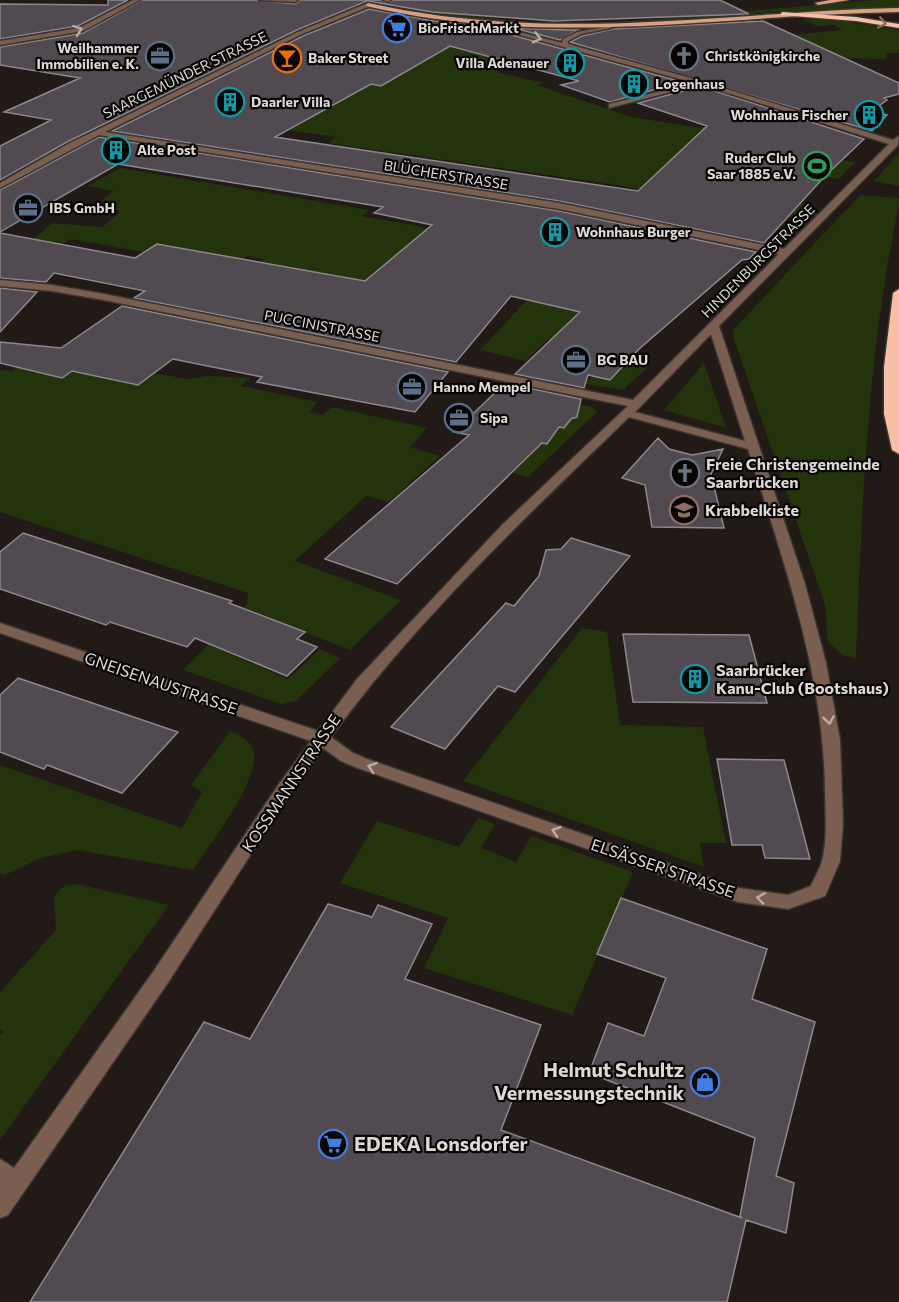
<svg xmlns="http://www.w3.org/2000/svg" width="899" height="1302" font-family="Commissioner,sans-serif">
	<rect width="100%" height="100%" fill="#211a17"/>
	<path fill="#23330b" d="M875,0H899V8L774,12L646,23L556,25L485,21L402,8L527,22L595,24Z
		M829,19L899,30V53H887L886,59L796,57L760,38L843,30L834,25L817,26L802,20Z
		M416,39L522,61L496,72L544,83L537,85L631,117L733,133L727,140L855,162L839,179L759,165L732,191L807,205L794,218L604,183L328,143L337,137L288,130L365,83L381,86Z
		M899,153V186L874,181Z
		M120,168L369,210L362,216L428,228L420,236L538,284L417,292L312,271L301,280L249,271L264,259L248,256L231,268L157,244L144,252L71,239L49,253L21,250L52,223L102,227L120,212L118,210L95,206L113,191L88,186Z
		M860,195L899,198V205C867,354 862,507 856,659L843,655L828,642L825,605L733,336L734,329Z
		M527,300L599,316L570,345L547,340L525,361L480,350Z
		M97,352L154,373L188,379L208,376L250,378L241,386L318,402L309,412L323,415L332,407L427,428L410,447L440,456L389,502L366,496L295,561L401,600L350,650L266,617L227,653L288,679L320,649L340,658L296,701L281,704L183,670L247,604L248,593L0,512V370L12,371L18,367L62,378Z
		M628,360L649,366L623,390L585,384L593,376Z
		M704,363L726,428L664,410Z
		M534,395L592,407L597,412L528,477L462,460L530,440L547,444L559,427L564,428L571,419Z
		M582,628L607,632L620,725L703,727L726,843H700L704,867L463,781Z
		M230,731C238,735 247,738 252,747C266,774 208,846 193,870L77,850L41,858L5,875L0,873V765L182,828L202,792L191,785Z
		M478,818L495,824L481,848L516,862L531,836L633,872L572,1015L424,968L448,918L340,883L377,821L459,847Z
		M77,884L169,905L0,1140V1035L4,1032L0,1029V992L56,930L54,896L64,886Z"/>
	<path fill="#514b51" stroke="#8d878e" stroke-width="1.5" d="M108,0H128L78,26L0,39V4L108,5Z
		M142,0H257L295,4L300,0H381L387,4L393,0H720L749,14L554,21L432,12L367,1L297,30L67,142L0,180V146L51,120L4,112L80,78L0,65V47L83,33Z
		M369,9L434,21L476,25L682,82L610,102L561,85L579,81L450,46L381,86L371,84L275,137L638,191L707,126L638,103L683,91L693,84L864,139L826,175L764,243L559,201L112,131L303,36Z
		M763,21L899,83V94L884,98L887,100L872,111L887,115L872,131L570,42L582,36L613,29Z
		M513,28L567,30H578L560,40Z
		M99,137L559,211L756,252L749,259L742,260L639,349L610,380L588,375L584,388L515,374L580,312L511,296L456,362L134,298L145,291L54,273L46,282L0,278V233L135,258L157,244L365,281L432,225L374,213L383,207L118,164L0,232V190Z
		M0,288L37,292L0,332Z
		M122,306L448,372L415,412L257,382L262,377L173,359L138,385L72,371L62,378L0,363V342L61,348Z
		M505,383L581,399L577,417L571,419L564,428L559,427L547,444L542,443L397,584L325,559L469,435L454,432Z
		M658,438L669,449L692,455L723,449L711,474L724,528L652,527L645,485L622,478Z
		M23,533L232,601L229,603L305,632L297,639L317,647L287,676L195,638L187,647L110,622L106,625L0,589V552Z
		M571,538L630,556L515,692L498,686L445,749L391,727L506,603L514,606L539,576L546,550L561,549Z
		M623,634L749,635L767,703L633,702Z
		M18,678L119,712L178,732L122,793L47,765L44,769L0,752V695Z
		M717,759L784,760L810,859L765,858L762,845H732Z
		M621,898L767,949L752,999L815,1022L776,1176L794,1183L786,1233L746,1220L727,1302H30L204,1022L250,1039L328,904L372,917L378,905L432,924L405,979L541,1025L501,1130L742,1218L740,1216L755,1138L589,1073L608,1023L644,1036L666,978L597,954Z"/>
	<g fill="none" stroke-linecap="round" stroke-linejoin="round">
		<g stroke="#3b3532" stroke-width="3">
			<path id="minor" d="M133,0H140L83,31L0,45V41L79,28Z
				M259,0H298L295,2Z
				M383,0H391L388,2Z
				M368,3L370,6L302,34L105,132L559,203L784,249L889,144L693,82L682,89L609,108V104L678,87L687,81L476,23V21L562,43L563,39L577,32L611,26V28L581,34L568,41V44L694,79L893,140L899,136L898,145L719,326L805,584L826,663L840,740L843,824L840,861L825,896L788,909L738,902L355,767L341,761L323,748L291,792L167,984L8,1215L0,1218V1159L14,1168L153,972L279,784L311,741L0,633V623L318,731L358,678L503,524L628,406L104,300L52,291L0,286V280L52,285L104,294L633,400L779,254L559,209L99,135L0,188V183L68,144L298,32ZM711,334L745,441L635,412ZM629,417L748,449C783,560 823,670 825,788C825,811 828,838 822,861C820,869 814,878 811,886L788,895L739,888L367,759L353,753L331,737C417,619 525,518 629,417Z"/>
		</g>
		<g stroke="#3b3532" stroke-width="3">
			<path id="major" d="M830,0H849L818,5L815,3Z
				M368,3C539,41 691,17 863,9L899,8V12C716,15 549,49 366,6Z"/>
		</g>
		<g stroke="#3b3532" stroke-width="3">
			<path id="highway" d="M782,12L856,17L899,24V28L856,21L780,15Z
				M899,289V454L892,450L884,414V367L893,293Z"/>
		</g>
		<use href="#minor" fill="#7a5e50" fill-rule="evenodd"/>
		<use href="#major" fill="#daa084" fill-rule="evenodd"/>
		<use href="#highway" fill="#f7bfa4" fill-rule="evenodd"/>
	</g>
	<defs><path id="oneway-chevron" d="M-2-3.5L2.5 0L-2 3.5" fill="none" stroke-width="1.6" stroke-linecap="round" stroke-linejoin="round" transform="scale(1.5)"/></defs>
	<use stroke="#8b6c5c" href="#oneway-chevron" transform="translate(882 23) rotate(12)"/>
	<g stroke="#baada7">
		<use href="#oneway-chevron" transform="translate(78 30) rotate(-20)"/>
		<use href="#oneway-chevron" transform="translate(537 38) rotate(15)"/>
		<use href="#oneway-chevron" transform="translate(829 720) rotate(81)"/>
		<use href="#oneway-chevron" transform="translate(372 767) rotate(-161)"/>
		<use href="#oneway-chevron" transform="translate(556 831) rotate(-161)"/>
		<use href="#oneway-chevron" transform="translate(761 898) rotate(-172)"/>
	</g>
	<defs>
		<g id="supermarket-ring" transform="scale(1.5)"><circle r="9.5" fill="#080605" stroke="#3f7fe0" stroke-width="1.5"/><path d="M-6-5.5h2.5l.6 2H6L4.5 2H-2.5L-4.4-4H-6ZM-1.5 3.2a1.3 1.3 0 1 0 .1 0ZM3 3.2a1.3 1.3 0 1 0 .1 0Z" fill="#3f7fe0"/></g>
		<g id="office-ring" transform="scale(1.5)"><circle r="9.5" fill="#080605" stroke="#5c6f8a" stroke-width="1.5"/><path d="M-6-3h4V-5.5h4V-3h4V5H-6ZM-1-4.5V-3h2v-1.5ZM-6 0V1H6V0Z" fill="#5c6f8a"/></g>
		<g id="church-ring" transform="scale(1.5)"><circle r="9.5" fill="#080605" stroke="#6b7280" stroke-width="1.5"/><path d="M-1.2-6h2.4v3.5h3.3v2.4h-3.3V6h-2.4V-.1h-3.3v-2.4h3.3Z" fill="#6b7280"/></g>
		<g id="bar-ring" transform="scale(1.5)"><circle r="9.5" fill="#080605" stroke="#e8710a" stroke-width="1.5"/><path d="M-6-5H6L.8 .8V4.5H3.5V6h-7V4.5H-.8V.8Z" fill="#e8710a"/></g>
		<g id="building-ring" transform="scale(1.5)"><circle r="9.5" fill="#080605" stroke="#0f9aa8" stroke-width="1.5"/><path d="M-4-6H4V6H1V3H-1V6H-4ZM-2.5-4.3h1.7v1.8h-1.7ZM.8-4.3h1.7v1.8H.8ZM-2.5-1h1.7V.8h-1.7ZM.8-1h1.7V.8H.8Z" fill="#0f9aa8"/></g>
		<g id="stadium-ring" transform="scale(1.5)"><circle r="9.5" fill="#080605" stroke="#2e9e5b" stroke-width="1.5"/><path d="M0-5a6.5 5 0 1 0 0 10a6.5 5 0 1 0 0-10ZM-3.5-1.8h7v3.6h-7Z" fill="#2e9e5b"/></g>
		<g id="school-ring" transform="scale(1.5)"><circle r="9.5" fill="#080605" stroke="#8d6e63" stroke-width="1.5"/><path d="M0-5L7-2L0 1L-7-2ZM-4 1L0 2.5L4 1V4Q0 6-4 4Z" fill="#8d6e63"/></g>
		<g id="shop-ring" transform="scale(1.5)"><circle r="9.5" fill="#080605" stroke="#3f7fe0" stroke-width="1.5"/><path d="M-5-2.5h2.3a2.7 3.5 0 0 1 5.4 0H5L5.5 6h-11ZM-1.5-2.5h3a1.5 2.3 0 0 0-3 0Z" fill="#3f7fe0"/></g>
	</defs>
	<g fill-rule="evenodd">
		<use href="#supermarket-ring" x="397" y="28"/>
		<use href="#office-ring" x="160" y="56"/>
		<use href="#church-ring" x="684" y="56"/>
		<use href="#bar-ring" x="287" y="58"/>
		<use href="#building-ring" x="570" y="63"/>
		<use href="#building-ring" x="634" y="84"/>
		<use href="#building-ring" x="230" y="102"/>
		<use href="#building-ring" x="869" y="115"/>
		<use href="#building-ring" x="116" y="150"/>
		<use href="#stadium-ring" x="817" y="166"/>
		<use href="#office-ring" x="28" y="208"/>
		<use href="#building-ring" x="555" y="232"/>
		<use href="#office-ring" x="576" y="360"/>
		<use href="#office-ring" x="412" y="387"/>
		<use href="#office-ring" x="459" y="418"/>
		<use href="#church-ring" x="685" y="473"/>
		<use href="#school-ring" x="684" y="510"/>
		<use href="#building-ring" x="695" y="679"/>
		<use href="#shop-ring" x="705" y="1082"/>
		<use href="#supermarket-ring" x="333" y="1144"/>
	</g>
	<g text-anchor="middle" stroke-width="4.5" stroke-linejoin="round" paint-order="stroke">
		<g font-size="14" font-weight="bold" fill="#ddd8d6" stroke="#080605" text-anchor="start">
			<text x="418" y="33">BioFrischMarkt</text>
			<text x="139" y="53" text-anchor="end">Weilhammer<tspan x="139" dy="16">Immobilien e. K.</tspan></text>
			<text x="705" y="61">Christkönigkirche</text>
			<text x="308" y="63">Baker Street</text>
			<text x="549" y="68" text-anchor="end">Villa Adenauer</text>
			<text x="655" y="89">Logenhaus</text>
			<text x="251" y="107">Daarler Villa</text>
			<text x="848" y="120" text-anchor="end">Wohnhaus Fischer</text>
			<text x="137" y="155">Alte Post</text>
			<text x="796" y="163" text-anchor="end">Ruder Club<tspan x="796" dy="16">Saar 1885 e.V.</tspan></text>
			<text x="49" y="213">IBS GmbH</text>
			<text x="576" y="237">Wohnhaus Burger</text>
			<text x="597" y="365">BG BAU</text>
			<text x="433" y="392">Hanno Mempel</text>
			<text x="480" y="423">Sipa</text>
		</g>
		<g font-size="14" fill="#ddd8d6" stroke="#080605">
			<text transform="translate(185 75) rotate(-26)" y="5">SAARGEMÜNDER STRASSE</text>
			<text transform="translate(446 175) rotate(9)" y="5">BLÜCHERSTRASSE</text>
			<text transform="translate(758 261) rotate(-45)" y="5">HINDENBURGSTRASSE</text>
			<text transform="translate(322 326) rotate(11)" y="5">PUCCINISTRASSE</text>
		</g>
		<g font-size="16" font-weight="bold" fill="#ddd8d6" stroke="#080605" text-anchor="start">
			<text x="706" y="470">Freie Christengemeinde<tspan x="706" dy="18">Saarbrücken</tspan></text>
			<text x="705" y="516">Krabbelkiste</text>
			<text x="716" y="676">Saarbrücker<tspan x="716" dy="18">Kanu-Club (Bootshaus)</tspan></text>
		</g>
		<g font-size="16" fill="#ddd8d6" stroke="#080605">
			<text transform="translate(161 683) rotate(19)" y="6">GNEISENAUSTRASSE</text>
			<text transform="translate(291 783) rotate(-56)" y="6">KOSSMANNSTRASSE</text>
			<text transform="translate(663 868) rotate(19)" y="6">ELSÄSSER STRASSE</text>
		</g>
		<g font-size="20" font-weight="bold" fill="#ddd8d6" stroke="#080605" text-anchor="end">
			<text x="684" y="1077">Helmut Schultz<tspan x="684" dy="23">Vermessungstechnik</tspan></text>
			<text x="354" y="1151" text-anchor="start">EDEKA Lonsdorfer</text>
		</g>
	</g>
</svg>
